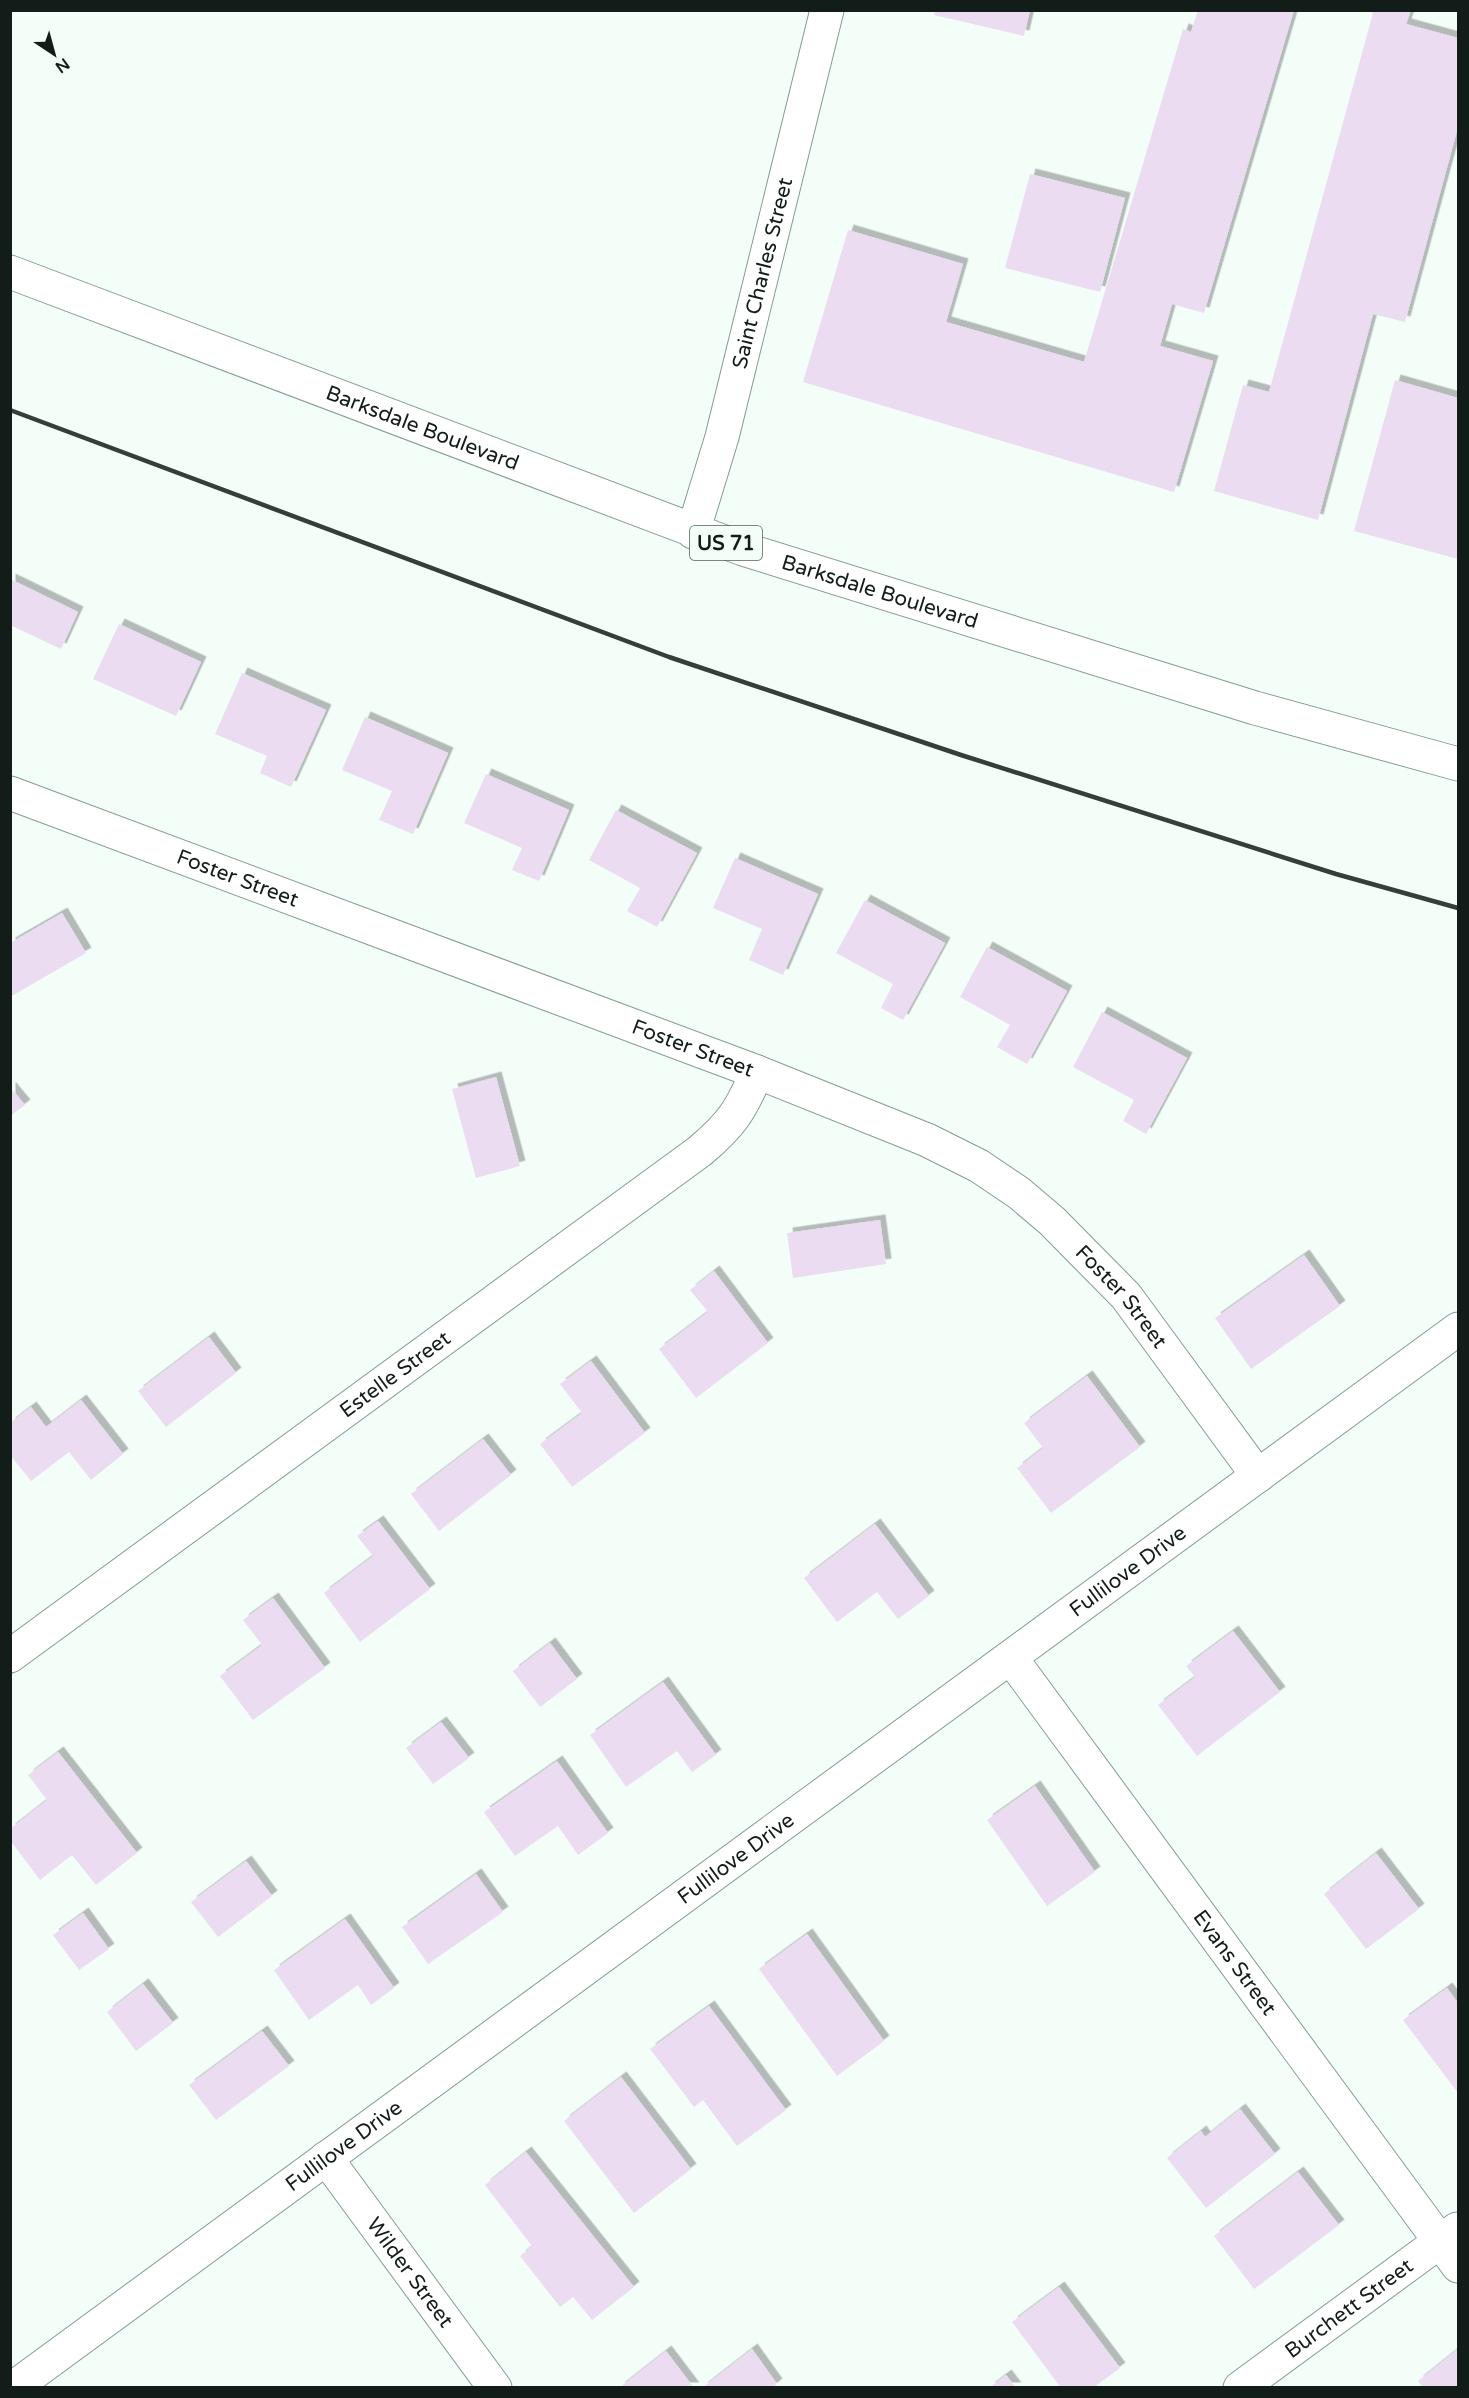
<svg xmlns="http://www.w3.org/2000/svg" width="1469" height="2398" font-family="'Varela Round',sans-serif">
	<defs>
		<filter id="shadow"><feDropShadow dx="5.5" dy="-5.5" stdDeviation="0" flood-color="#0004"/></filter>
	</defs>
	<rect width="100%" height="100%" fill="#f4fef9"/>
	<path fill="#ebdcf1" filter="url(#shadow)" d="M935,10H1030L1024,36L934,15Z
		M1198,10H1294L1204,313L1172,304L1160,346L1213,361L1174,492L803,382L848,230L963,264L946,322L1084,362L1183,29L1191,32Z
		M1411,10L1406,24L1458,38V127L1405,322L1373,314L1318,520L1214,491L1243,385L1269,392L1373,13L1368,10Z
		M1030,174L1125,198L1100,292L1005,268Z
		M1395,380L1458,398V559L1354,531Z
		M10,579L78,612L61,649L10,625Z
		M119,624L201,662L176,716L93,679Z
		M242,673L326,710L291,787L260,773L267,756L215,734Z
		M365,717L448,753L413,834L379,820L392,791L342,770Z
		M486,774L569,810L539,881L512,870L522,848L464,823Z
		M616,810L697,853L657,927L627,911L640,888L589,860Z
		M735,858L818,894L783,975L749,960L762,929L713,908Z
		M865,900L945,943L903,1020L881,1008L893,984L836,953Z
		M62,913L86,953L10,997V943Z
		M987,947L1067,991L1027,1064L997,1047L1010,1025L960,997Z
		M1102,1012L1187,1058L1146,1134L1123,1121L1134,1100L1073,1067Z
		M496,1077L520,1166L476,1178L452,1089Z
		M10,1087L25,1105L10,1116Z
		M880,1220L886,1264L793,1278L787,1233Z
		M1304,1255L1340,1306L1251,1369L1215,1318Z
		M714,1271L768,1343L696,1398L659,1349L708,1312L690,1290Z
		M209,1337L236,1373L166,1427L138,1391Z
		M591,1361L645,1433L572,1487L540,1444L582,1413L560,1384Z
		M1087,1376L1140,1447L1051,1513L1017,1468L1043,1448L1024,1423Z
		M81,1400L123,1454L91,1480L69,1452L31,1481L10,1455V1423L31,1407L46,1427Z
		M483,1439L511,1475L439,1531L411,1494Z
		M378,1521L430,1589L360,1642L324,1593L373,1556L357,1536Z
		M875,1524L929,1596L898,1619L877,1592L837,1622L804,1578Z
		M273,1598L325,1668L253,1720L220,1676L262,1645L243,1620Z
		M1233,1631L1280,1692L1197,1756L1158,1705L1195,1677L1186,1666Z
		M550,1643L577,1679L540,1707L513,1671Z
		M663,1682L716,1755L692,1772L677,1751L626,1787L590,1735Z
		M441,1722L469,1758L433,1784L406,1748Z
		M58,1752L137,1853L96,1885L72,1855L40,1880L10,1840V1829L47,1800L28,1775Z
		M557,1761L608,1833L578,1855L558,1826L515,1856L484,1812Z
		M1035,1786L1095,1872L1047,1906L987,1820Z
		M1376,1853L1419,1909L1366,1949L1324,1894Z
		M246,1861L272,1896L218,1937L191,1902Z
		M476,1874L503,1912L428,1964L402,1927Z
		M83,1913L109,1949L79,1970L53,1935Z
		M345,1919L394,1988L371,2005L358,1985L309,2020L274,1970Z
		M807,1934L884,2041L837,2076L759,1969Z
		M143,1984L173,2023L136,2051L107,2012Z
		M1447,1988L1458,2003V2093L1403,2020Z
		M709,2006L786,2110L737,2146L703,2100L694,2107L650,2049Z
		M262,2031L289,2066L216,2120L189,2085Z
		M621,2077L691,2169L634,2213L564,2121Z
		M1240,2109L1275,2154L1206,2208L1167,2158L1201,2131L1205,2137Z
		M526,2152L634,2287L592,2320L573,2297L560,2307L520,2256L532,2246L485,2185Z
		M1298,2172L1339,2225L1254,2289L1214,2236Z
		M1059,2287L1120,2368L1093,2388H1061L1012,2322Z
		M752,2349L777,2384L772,2388H702Z
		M1458,2349V2388H1423L1418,2381Z
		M666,2351L694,2388H619Z
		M1006,2375L1016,2388H989Z"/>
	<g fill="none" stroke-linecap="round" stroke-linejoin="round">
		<g stroke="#849c92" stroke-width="35">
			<g id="street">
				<path id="s1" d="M693,532L722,437L827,10"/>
				<path id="s2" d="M10,793L757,1072L927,1140L979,1166L1019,1193L1052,1221L1126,1296L1258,1476"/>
				<path id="s3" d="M10,1656L700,1151C732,1124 741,1110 757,1072"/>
				<path id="s4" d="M1011,1658L1458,2266"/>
				<path id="s5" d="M326,2158L495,2388"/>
				<path id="s6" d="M13,2388L1458,1329"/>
				<path id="s7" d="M1240,2388L1457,2229"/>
			</g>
		</g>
		<g stroke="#849c92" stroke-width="35">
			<g id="primary">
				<path id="s8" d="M10,272L743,549L1255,708L1458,764"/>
			</g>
		</g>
		<use href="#street" stroke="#fff" stroke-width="33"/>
		<use href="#primary" stroke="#fff" stroke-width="33"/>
		<path stroke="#343e3a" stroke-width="4.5" d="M10,410L669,657L961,755L1336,874L1458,908"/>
	</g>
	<g text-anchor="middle" stroke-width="4.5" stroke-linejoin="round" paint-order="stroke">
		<rect fill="#f4fef9" stroke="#56605c" stroke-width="1.5" x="690" y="526" width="72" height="34" rx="4.5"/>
		<g font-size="20" font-weight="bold" fill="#121c18">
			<text x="726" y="550">US 71</text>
		</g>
		<g font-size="21" fill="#121c18" stroke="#f4fef9">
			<text dy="7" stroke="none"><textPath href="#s1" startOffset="268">Saint Charles Street</textPath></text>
			<text dy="7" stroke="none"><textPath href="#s8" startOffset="441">Barksdale Boulevard</textPath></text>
			<text dy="7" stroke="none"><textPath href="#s8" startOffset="927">Barksdale Boulevard</textPath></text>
			<text dy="7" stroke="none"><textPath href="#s2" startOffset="243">Foster Street</textPath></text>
			<text dy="7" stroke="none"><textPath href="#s2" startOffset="729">Foster Street</textPath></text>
			<text dy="7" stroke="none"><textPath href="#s2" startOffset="1233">Foster Street</textPath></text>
			<text dy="7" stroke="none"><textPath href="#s3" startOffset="477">Estelle Street</textPath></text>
			<text dy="7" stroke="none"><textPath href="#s6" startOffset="1382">Fullilove Drive</textPath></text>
			<text dy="7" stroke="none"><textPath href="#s6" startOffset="896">Fullilove Drive</textPath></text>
			<text dy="7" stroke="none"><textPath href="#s4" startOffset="378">Evans Street</textPath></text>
			<text dy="7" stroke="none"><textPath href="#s6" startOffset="410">Fullilove Drive</textPath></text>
			<text dy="7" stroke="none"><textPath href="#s5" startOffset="142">Wilder Street</textPath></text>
			<text dy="7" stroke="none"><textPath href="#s7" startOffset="135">Burchett Street</textPath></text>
		</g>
	</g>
	<rect width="1469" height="2398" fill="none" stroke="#121c18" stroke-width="24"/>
	<g transform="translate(54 54) rotate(144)" stroke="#f4fef9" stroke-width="4.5" paint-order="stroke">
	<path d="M0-4.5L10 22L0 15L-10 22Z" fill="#121c18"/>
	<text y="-9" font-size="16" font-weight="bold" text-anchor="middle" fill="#121c18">N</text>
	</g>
</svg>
